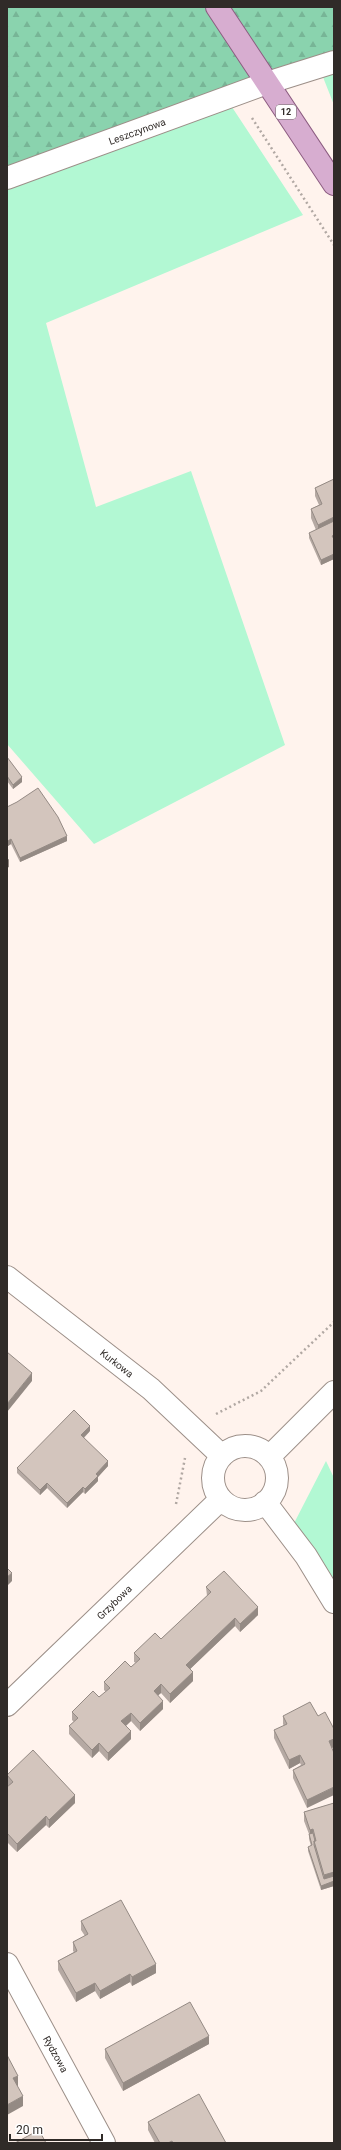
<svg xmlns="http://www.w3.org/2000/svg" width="341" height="2150" font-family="Roboto,sans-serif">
	<defs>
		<pattern id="forest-firs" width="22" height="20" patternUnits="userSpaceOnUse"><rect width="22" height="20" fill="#8ad3ae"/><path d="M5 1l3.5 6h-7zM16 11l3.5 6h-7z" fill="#77b596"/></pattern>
	</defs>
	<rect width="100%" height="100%" fill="#fff3ed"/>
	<path fill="#b2f8d3" d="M334,62V105L319,67Z
		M226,98L303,215L46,323L96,507L191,471L285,745L94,844L7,744V178Z
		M326,1461L334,1478V1604L289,1533Z"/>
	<path fill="url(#forest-firs)" d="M7,7H334V64L7,175Z"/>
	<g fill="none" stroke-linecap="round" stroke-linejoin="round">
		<g stroke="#9c8f88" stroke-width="24">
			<path id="street" d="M7,178L267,83L334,62
				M7,1277L151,1389L222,1456
				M213 1478a32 32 0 1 1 64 0a32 32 0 1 1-64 0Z
				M269,1457L334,1392
				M265,1502L306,1556L334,1602
				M7,1705L221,1499
				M7,1964L104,2143"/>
		</g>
		<g stroke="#8c5c81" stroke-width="24">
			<path id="primary" d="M217,7L334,184"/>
		</g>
		<path stroke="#b1a8a3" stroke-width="2.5" stroke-dasharray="2 3" stroke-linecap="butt" d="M252,118L334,245
			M216,1414L261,1391L334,1322
			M176,1504L185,1458"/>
		<use href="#street" stroke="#fff" stroke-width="22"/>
		<use href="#primary" stroke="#d7add0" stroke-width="22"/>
	</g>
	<path fill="#b5a9a3" d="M334,479V559L321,565L309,538V533L316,530L311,518V509L319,505L315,496V488Z
		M7,757L22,782L13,789L7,781Z
		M7,807L67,841L20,862L11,844L8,846L7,845Z
		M90,1431L84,1438L108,1466L98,1477V1481L85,1494L83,1492L67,1508L47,1488L40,1495L17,1473V1468Z
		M206,1587L258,1615L240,1632L235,1626L190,1669L193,1681L170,1703L161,1693L158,1695L163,1709L140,1731L131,1721L126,1726L131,1739L108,1761L99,1751L92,1758L69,1734V1726L74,1722L72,1720V1712L99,1697L106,1692L104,1690V1682L131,1667L136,1663L134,1662V1653L161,1639L207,1596Z
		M283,1716H318L334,1729V1747L332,1748L307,1808L293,1778V1770L301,1765L300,1763L289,1769L274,1738V1730L284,1726L283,1724Z
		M7,1775L75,1803L49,1828L46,1825L17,1852L7,1842V1787L9,1786L7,1784Z
		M334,1803V1886L321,1890L308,1851V1847L311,1846L309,1839V1834L304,1821V1812Z
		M81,1921L156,1973L132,1986L130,1982L100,1999L95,1991L76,2002L58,1970V1961L74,1952L73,1951V1942L85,1936L81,1930Z
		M209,2044L123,2091L105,2058V2049Z
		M148,2122L226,2143H155L148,2130Z"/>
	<path fill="#948a84" d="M334,517V525L318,533V525Z
		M334,554V559L321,565V560Z
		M22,777V782L13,789V785Z
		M67,836V841L20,862V858Z
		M11,839V844L8,846V841Z
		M9,859V867L7,868V860Z
		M32,1373V1381L7,1412V1404Z
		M90,1426V1431L81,1440V1435Z
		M108,1461V1466L98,1477V1481L85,1494V1489L96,1474Z
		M47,1483V1488L40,1495V1490Z
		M83,1487V1492L67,1508V1503Z
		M12,1573V1581L7,1586V1577Z
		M258,1607V1615L240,1632V1624Z
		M235,1618V1626L186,1673V1665Z
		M193,1672V1681L170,1703V1694Z
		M161,1684V1693L154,1699V1691Z
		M163,1701V1709L140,1731V1723Z
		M131,1713V1721L121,1730V1721Z
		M131,1731V1739L108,1761V1753Z
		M334,1739V1747L329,1749V1741Z
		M99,1743V1751L92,1758V1750Z
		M300,1755V1763L289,1769V1760Z
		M334,1787V1795L307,1808V1800Z
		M75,1795V1803L49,1828V1820Z
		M46,1816V1825L17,1852V1844Z
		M313,1829V1838L310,1839V1830Z
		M334,1872V1880L324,1884V1875Z
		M334,1881V1886L321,1890V1886Z
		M156,1964V1973L132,1986V1977Z
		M130,1974V1982L100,1999V1991Z
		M95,1983V1991L76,2002V1993Z
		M209,2036V2044L123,2091V2083Z
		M18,2076V2086L13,2088V2078Z
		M23,2096V2106L7,2115V2105Z"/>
	<path fill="#d3c5bd" stroke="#948a84" d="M334,479V517L318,525L311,509L322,504L315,488Z
		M334,521V535L332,536L334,539V554L321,560L309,533Z
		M7,757L22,777L13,785L7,776Z
		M38,788L58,817L67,836L20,858L11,839L8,841L7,840V807L17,802Z
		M7,1352L32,1373L7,1404Z
		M74,1410L90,1426L81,1435L108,1461L96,1474L98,1476L85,1489L83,1487L67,1503L47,1483L40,1490L17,1468Z
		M7,1568L12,1573L7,1577Z
		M224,1571L258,1607L240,1624L235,1618L186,1665L193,1672L170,1694L161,1684L154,1691L163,1701L140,1723L131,1713L121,1721L131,1731L108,1753L99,1743L92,1750L69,1726L78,1718L72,1712L93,1691L99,1697L110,1688L104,1682L125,1661L131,1667L140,1659L134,1653L155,1633L161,1639L211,1592L206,1587Z
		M310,1702L318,1716L325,1712L334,1729V1739L329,1741L334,1753V1787L307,1800L293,1770L305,1764L300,1755L289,1760L274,1730L287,1724L283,1716Z
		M33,1750L75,1795L49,1820L46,1816L17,1844L7,1833V1787L13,1782L7,1775Z
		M334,1803V1872L324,1875L314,1841H316L313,1829L310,1830L304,1812Z
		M313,1833L315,1841H314V1845L324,1879L334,1876V1881L321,1886L308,1847L312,1845L309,1834Z
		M121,1900L156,1964L132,1977L130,1974L100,1991L95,1983L76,1993L58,1961L77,1951L73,1942L88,1934L81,1921Z
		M190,2002L209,2036L123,2083L105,2049Z
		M7,2055L18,2076L13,2078L23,2096L7,2105Z
		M199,2094L226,2143H173L172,2141L168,2143H160L148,2122Z
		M39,2130L46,2143H15Z"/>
	<g text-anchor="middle" stroke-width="4" stroke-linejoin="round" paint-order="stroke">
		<rect fill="#fff" stroke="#6e6b68" stroke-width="1" x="276" y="105" width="20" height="14" rx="3"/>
		<g font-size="9" font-weight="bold" fill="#302b28">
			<text x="286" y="115">12</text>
		</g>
		<g font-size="10" fill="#302b28" stroke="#fff">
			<text transform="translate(137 131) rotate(-20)" y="4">Leszczynowa</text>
			<text transform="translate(117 1363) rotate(38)" y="4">Kurkowa</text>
			<text transform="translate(114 1602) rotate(-44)" y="4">Grzybowa</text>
			<text transform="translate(56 2054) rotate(61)" y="4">Rydzowa</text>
		</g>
	</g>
	<rect width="341" height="2150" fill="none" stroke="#302b28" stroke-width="16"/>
	<path d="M10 2134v6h92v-6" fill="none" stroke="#302b28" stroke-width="2"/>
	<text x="16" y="2134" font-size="12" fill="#302b28" stroke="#ffffff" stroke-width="3" paint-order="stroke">20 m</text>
</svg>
